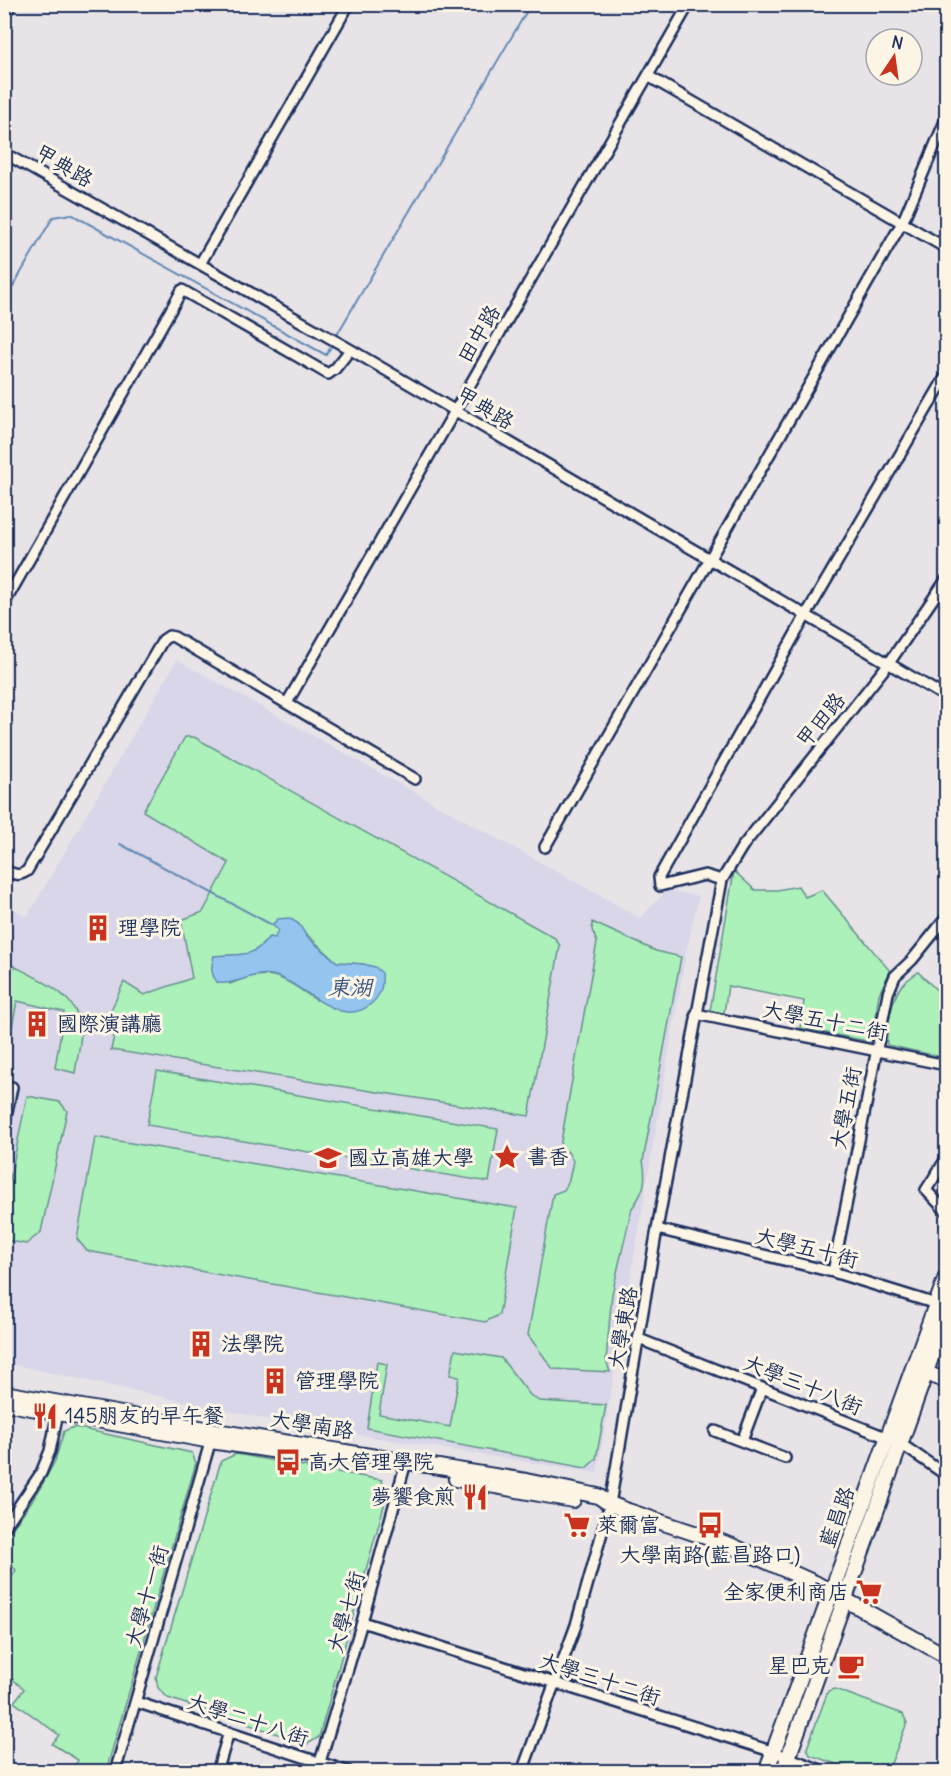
<svg xmlns="http://www.w3.org/2000/svg" width="951" height="1776" font-family="Delius,'LXGW WenKai TC',sans-serif">
	<rect width="100%" height="100%" fill="#e7e3e7"/>
	<filter id="ink" filterUnits="userSpaceOnUse"><feTurbulence type="fractalNoise" baseFrequency=".0167" numOctaves="2"/><feDisplacementMap in="SourceGraphic" scale="12" xChannelSelector="R" yChannelSelector="G"/><feConvolveMatrix kernelMatrix="1 2 1 2 8 2 1 2 1" color-interpolation-filters="sRGB"/></filter>
	<g filter="url(#ink)">
		<path fill="#d8d6e8" d="M177,660L640,918L666,891L699,896L686,952L597,1473L280,1422L5,1363V904L27,917Z"/>
		<path fill="#acf0ba" stroke="#64908c" stroke-width="1.5" fill-rule="evenodd" d="M185,737H194L555,938L560,946L529,1116L111,1050L116,1025L111,1010L124,982L144,995L192,978L181,920L203,912L229,863L143,811ZM279,930L304,932L337,962L363,964L316,1000C282,977 270,966 230,984L214,956C240,953 252,960 269,937L275,938Z
			M734,871L755,890H777L798,886L805,897L822,890L890,971L879,994L872,1042L800,1028L804,1001L728,986L724,1013L710,1011Z
			M592,922L656,951L681,957L643,1161C647,1181 644,1192 632,1208L612,1294L606,1360L610,1372L553,1369L528,1335L553,1194L564,1190L569,1180L573,1161L568,1152L560,1147L597,942L592,930Z
			M4,961C33,977 79,992 81,1030C81,1044 77,1059 75,1073L55,1068L64,1012L17,1001L11,1033L5,1032Z
			M918,972L946,999V1058L887,1045C885,1033 893,994 903,984C907,980 913,976 918,972Z
			M157,1071L498,1129L489,1182L147,1125Z
			M27,1096L60,1102L67,1111L41,1232L26,1244L5,1240L4,1179H10Z
			M95,1137L517,1208L499,1315L485,1322L87,1251L77,1239Z
			M455,1350L501,1358L530,1395L539,1401L606,1405L596,1459L586,1468L367,1428L377,1362L387,1364L379,1414L450,1427L459,1377L450,1375Z
			M74,1427L192,1453L196,1463L106,1771H72L78,1760L52,1744L59,1735L14,1702L24,1689L5,1673V1588L16,1570L5,1559V1539L38,1492L55,1461L64,1431Z
			M236,1454L382,1480L387,1495L319,1737L308,1744L168,1698L158,1688L156,1677L221,1461Z
			M835,1689L903,1714L907,1723L888,1771H856L810,1755L807,1748L828,1691Z"/>
		<path fill="#93c5ef" stroke="#6389b5" stroke-width="1.5" d="M289,918L299,924L307,937L337,962L363,964L375,967L382,973C383,986 381,994 373,1002C341,1034 303,981 272,975C252,972 237,985 218,983C210,974 211,967 214,956C240,953 252,960 269,937L275,938L278,930L272,925L278,919Z"/>
		<g fill="none" stroke-linecap="round" stroke-linejoin="round">
			<path stroke="#6389b5" stroke-width="2" d="M4,302L53,217L71,214L326,355L333,343
				M335,338L531,4
				M120,844L272,925"/>
			<g stroke="#1b2f5e" stroke-width="14">
				<path id="street" d="M4,15L11,4
					M648,76L946,248
					M4,153L346,347L946,697
					M200,264L349,4
					M4,604L182,290L328,374L335,369L350,350
					M287,703L689,4
					M545,847L903,221L946,119
					M4,870C14,874 18,877 27,871L163,640L169,636L174,637L415,779
					M722,880L705,875L660,886L659,877L806,615L946,376
					M696,1014L946,1065
					M5,1121L12,1087
					M946,1159L926,1190L946,1211
					M657,1229L833,1272L946,1307
					M833,1272L888,993L895,976L912,960L946,918
					M639,1339L888,1438L901,1444L946,1475
					M715,1431L785,1458
					M742,1441L762,1388
					M4,1528L41,1473L50,1451L59,1408
					M362,1622L774,1752L826,1772
					M136,1702L349,1772
					M115,1772L212,1436
					M217,1772L229,1732
					M317,1772L362,1622L406,1462
					M522,1772L576,1625L610,1504L657,1229L722,880L742,847L889,663L946,580"/>
			</g>
			<g stroke="#1b2f5e" stroke-width="18">
				<path id="secondary" d="M919,1370L946,1381
					M4,1393L222,1432L526,1481L598,1496L610,1504L628,1511L730,1545L817,1584L946,1656
					M4,1403L211,1441L336,1460
					M456,1479L573,1500
					M766,1772L946,1277
					M783,1772L946,1316"/>
			</g>
			<use href="#street" stroke="#fcf5e5" stroke-width="9"/>
			<use href="#secondary" stroke="#fcf5e5" stroke-width="14"/>
		</g>
	</g>
	<defs>
		<g id="building-bare" transform="scale(2.07)"><path d="M-4-6H4V6H1V3H-1V6H-4ZM-2.5-4.3h1.7v1.8h-1.7ZM.8-4.3h1.7v1.8H.8ZM-2.5-1h1.7V.8h-1.7ZM.8-1h1.7V.8H.8Z" fill="#c8321e" stroke="#fcf5e5" stroke-width="2.5" paint-order="stroke"/></g>
		<g id="sight-bare" transform="scale(2.07)"><path d="M0-6L1.8-2.2L6-1.7L2.9 1.2L3.7 5.4L0 3.3L-3.7 5.4L-2.9 1.2L-6-1.7L-1.8-2.2Z" fill="#c8321e" stroke="#fcf5e5" stroke-width="2.5" paint-order="stroke"/></g>
		<g id="university-bare" transform="scale(2.07)"><path d="M0-5L7-2L0 1L-7-2ZM-4 1L0 2.5L4 1V4Q0 6-4 4Z" fill="#c8321e" stroke="#fcf5e5" stroke-width="2.5" paint-order="stroke"/></g>
		<g id="restaurant-bare" transform="scale(2.07)"><path d="M-5-6h1v4h1v-4h1v4h1v-4h1v5L-1.5 .5V6h-2V.5L-5-1ZM5-6V6H3V1.5H1.5Q1.5-4 5-6Z" fill="#c8321e" stroke="#fcf5e5" stroke-width="2.5" paint-order="stroke"/></g>
		<g id="bus-bare" transform="scale(2.07)"><path d="M-5-6H5V4H4V6H2V4H-2V6H-4V4H-5ZM-3.5-4V0h7V-4ZM-3.5 1.2v1.5H-2V1.2ZM2 1.2v1.5H3.5V1.2Z" fill="#c8321e" stroke="#fcf5e5" stroke-width="2.5" paint-order="stroke"/></g>
		<g id="supermarket-bare" transform="scale(2.07)"><path d="M-6-5.5h2.5l.6 2H6L4.5 2H-2.5L-4.4-4H-6ZM-1.5 3.2a1.3 1.3 0 1 0 .1 0ZM3 3.2a1.3 1.3 0 1 0 .1 0Z" fill="#c8321e" stroke="#fcf5e5" stroke-width="2.5" paint-order="stroke"/></g>
		<g id="cafe-bare" transform="scale(2.07)"><path d="M-5.5-4.5H6V0H3Q3 3.5 0 3.5H-2.5Q-5.5 3.5-5.5 0ZM3-3.2v2h1.7v-2ZM-6 4.5H4V6H-6Z" fill="#c8321e" stroke="#fcf5e5" stroke-width="2.5" paint-order="stroke"/></g>
	</defs>
	<g fill-rule="evenodd">
		<use href="#building-bare" x="98" y="928"/>
		<use href="#building-bare" x="37" y="1024"/>
		<use href="#sight-bare" x="507" y="1157"/>
		<use href="#university-bare" x="328" y="1158"/>
		<use href="#building-bare" x="201" y="1344"/>
		<use href="#building-bare" x="275" y="1381"/>
		<use href="#restaurant-bare" x="45" y="1416"/>
		<use href="#bus-bare" x="288" y="1462"/>
		<use href="#restaurant-bare" x="475" y="1497"/>
		<use href="#supermarket-bare" x="577" y="1525"/>
		<use href="#bus-bare" x="710" y="1525"/>
		<use href="#supermarket-bare" x="869" y="1592"/>
		<use href="#cafe-bare" x="851" y="1666"/>
	</g>
	<g text-anchor="middle" stroke-width="6" stroke-linejoin="round" paint-order="stroke">
		<g font-size="21" fill="#1b2f5e" stroke="#fcf5e5">
			<text transform="translate(64 166) rotate(30)" y="7">甲典路</text>
			<text transform="translate(479 334) rotate(-60)" y="7">田中路</text>
			<text transform="translate(485 408) rotate(30)" y="7">甲典路</text>
			<text transform="translate(821 720) rotate(-51)" y="7">甲田路</text>
			<text transform="translate(825 1021) rotate(11)" y="7">大學五十二街</text>
			<text transform="translate(846 1108) rotate(-79)" y="7">大學五街</text>
			<text transform="translate(807 1248) rotate(14)" y="7">大學五十街</text>
			<text transform="translate(623 1328) rotate(-80)" y="7">大學東路</text>
			<text transform="translate(803 1385) rotate(22)" y="7">大學三十八街</text>
			<text transform="translate(312 1425) rotate(9)" y="7">大學南路</text>
			<text transform="translate(837 1517) rotate(-70)" y="7">藍昌路</text>
			<text transform="translate(147 1596) rotate(-74)" y="7">大學十一街</text>
			<text transform="translate(346 1612) rotate(-74)" y="7">大學七街</text>
			<text transform="translate(600 1679) rotate(18)" y="7">大學三十二街</text>
			<text transform="translate(248 1720) rotate(18)" y="7">大學二十八街</text>
		</g>
		<g font-size="21" fill="#1b2f5e" stroke="#fcf5e5" text-anchor="start">
			<text x="118" y="935">理學院</text>
			<text x="57" y="1031">國際演講廳</text>
			<text x="527" y="1164">書香</text>
			<text x="348" y="1165">國立高雄大學</text>
			<text x="221" y="1351">法學院</text>
			<text x="295" y="1388">管理學院</text>
			<text x="65" y="1423">145朋友的早午餐</text>
			<text x="308" y="1469">高大管理學院</text>
			<text x="455" y="1504" text-anchor="end">夢饗食煎</text>
			<text x="597" y="1532">萊爾富</text>
			<text x="710" y="1562" text-anchor="middle">大學南路(藍昌路口)</text>
			<text x="849" y="1599" text-anchor="end">全家便利商店</text>
			<text x="831" y="1673" text-anchor="end">星巴克</text>
		</g>
		<g font-size="22" font-style="italic" fill="#395482" stroke="#fcf5e5">
			<text x="350" y="995">東湖</text>
		</g>
	</g>
	<rect width="951" height="1776" fill="none" stroke="#fcf5e5" stroke-width="24"/>
	<rect x="12" y="12" width="927" height="1752" fill="none" stroke="#1b2f5e" stroke-width="2" filter="url(#ink)"/>
	<g transform="translate(894 57) rotate(13)"><circle r="28" fill="#fcf5e5" stroke="#a2a6af" stroke-width="1.5"/>
	<path d="M0-4.5L10 22L0 15L-10 22Z" fill="#c8321e"/>
	<text y="-9" font-size="16" font-weight="bold" text-anchor="middle" fill="#1b2f5e">N</text>
	</g>
</svg>
